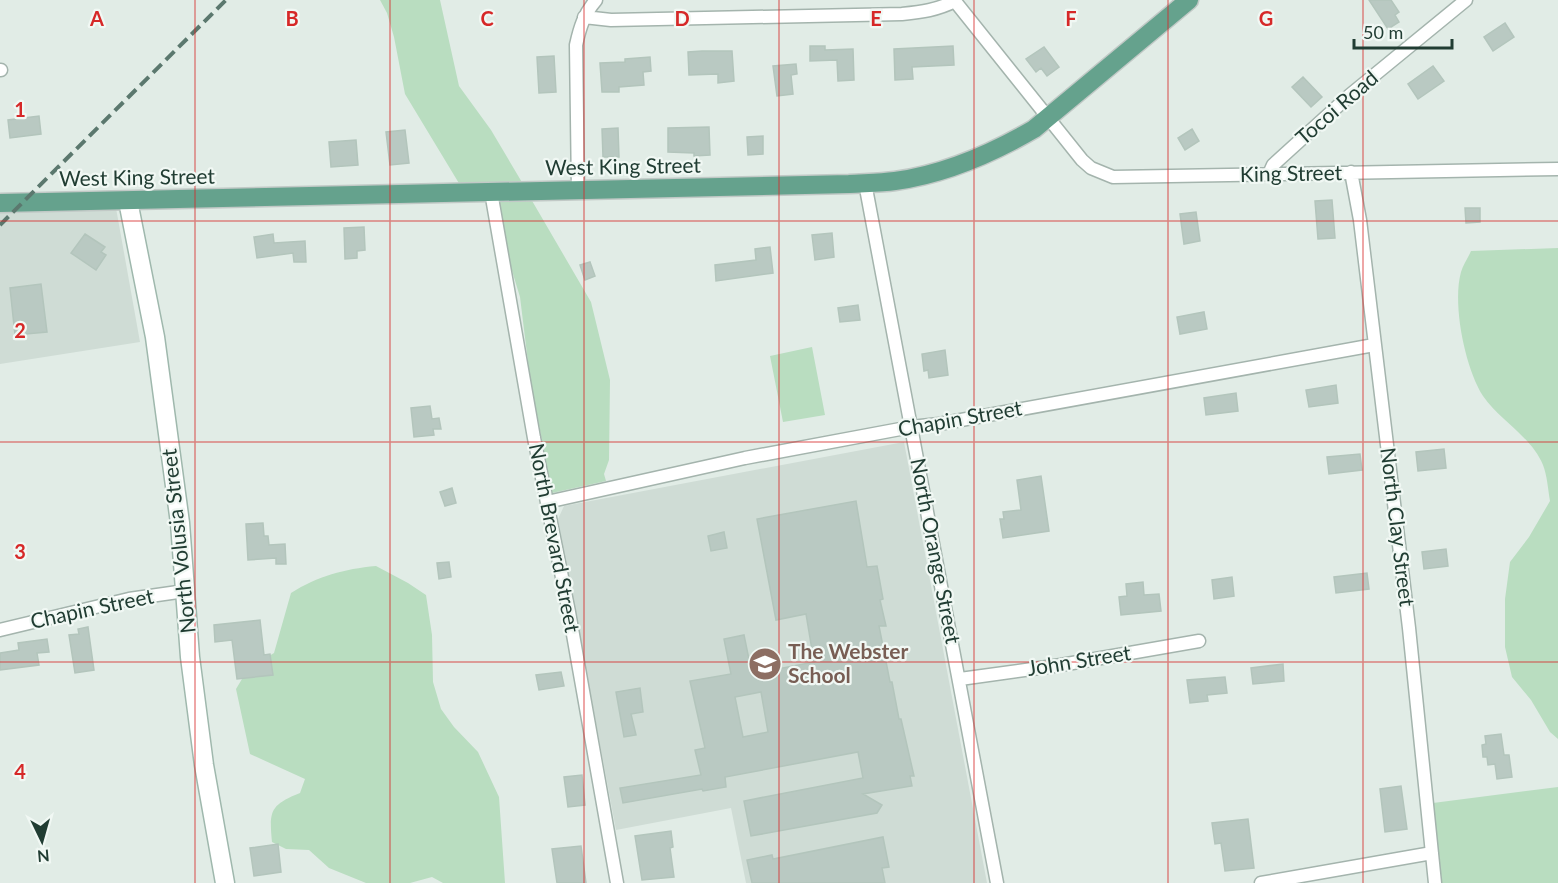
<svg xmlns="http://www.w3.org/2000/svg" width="1558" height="883" font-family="Lato,sans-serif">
	<rect width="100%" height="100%" fill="#e1ece6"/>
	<path fill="#cfdcd5" d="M116,208L140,342L0,364V211Z
		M904,442L987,883H746L731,808L616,830L558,519L564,506Z"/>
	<path fill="#b9ddc0" d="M380,0H440L459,86L491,130L523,184L460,185L405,94L394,37L387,13Z
		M531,199L591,302L610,380L609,460L604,474L606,481L552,493L530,378L520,297L510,264L499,200Z
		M1558,248V739L1550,732L1531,700L1512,677L1505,647V599L1510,562L1529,537L1550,501C1548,489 1547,475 1543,465C1531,436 1500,421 1483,396C1465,368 1452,304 1461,272C1463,265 1468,258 1471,251Z
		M812,347L825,415L783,422L770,356Z
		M376,566L408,583L426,595L432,635L433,682L441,709L454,727L478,752L499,797L505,883H443L432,877L410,883H366L329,868L309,850L286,849L272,842C269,811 270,805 300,793L305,779L250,754L236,689L248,669L274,653L291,593C318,576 344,569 376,566Z
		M1558,787V883H1442L1433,803Z"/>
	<path fill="#b9c9c2" stroke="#b3c5bc" stroke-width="1.5" fill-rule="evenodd" d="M1369,0H1391L1399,12L1395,15L1399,22L1388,29Z
		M1505,23L1514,37L1493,51L1484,37Z
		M810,46H825V50L853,49L854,80L838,81L837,60L810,61Z
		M953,46L954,65L912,67L913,79L895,80L894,49Z
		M1044,47L1059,67L1047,76L1041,68L1036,72L1026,59Z
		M702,51H732L734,81L718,83V74L689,75L688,52Z
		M554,56L556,92L539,93L537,57Z
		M650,57L651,71L643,72L644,85L619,87V92H602L600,63L625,62V59Z
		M796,64L797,74L791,75L793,94L777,96L773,66Z
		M1433,66L1444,81L1418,99L1408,84Z
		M1303,77L1322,97L1311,107L1292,87Z
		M39,116L41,134L10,138L8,120Z
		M709,127L710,155L694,156V153L668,152V128Z
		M618,128L619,157H603L602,129Z
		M1192,129L1199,141L1185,150L1178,138Z
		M405,130L409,163L390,165L386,132Z
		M763,136V154L748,155L747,137Z
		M356,140L358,165L331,167L329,142Z
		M1332,200L1335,238L1318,239L1315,201Z
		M1465,208H1480V222L1466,223Z
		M1196,212L1200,241L1184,244L1180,214Z
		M364,227L365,250L357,251V258L345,259L344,228Z
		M832,233L834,257L815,260L812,235Z
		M85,234L105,247L101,252L106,255L96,270L71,253Z
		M273,234L274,243L305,241L306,262H294L293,253L257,258L254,237Z
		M770,247L773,273L716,281L715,265L756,260L755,249Z
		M590,262L595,276L585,280L580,265Z
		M41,284L47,332L15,335L10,288Z
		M858,305L860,320L840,322L838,308Z
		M1204,312L1207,329L1180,334L1177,317Z
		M945,350L948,375L929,378L928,370L924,371L922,354Z
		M1336,385L1338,403L1309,407L1306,390Z
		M1236,393L1238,411L1206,415L1204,398Z
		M430,406L432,419L439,418L441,429H433L434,435L414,437L411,408Z
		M1444,449L1446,468L1418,471L1416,452Z
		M1360,454L1362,470L1329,474L1327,457Z
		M1041,476L1049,531L1003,538L1000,519H1004L1003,512L1021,510L1017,480Z
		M452,488L456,503L445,506L440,492Z
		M856,501L867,567L877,566L883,599L880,600L886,626H879L890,682H892L899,719H901L914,776H910L912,786L863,794L882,805L877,813L751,836L744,801L863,778L858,752L725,777L726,787L703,791L702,789L623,803L620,788L701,775L695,750L705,748L690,681L731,674L724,639L744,635L752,674L814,662L806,614L776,620L757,519ZM761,692L768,732L743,737L735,697Z
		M263,523L264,536H268L269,545L285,544L286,564H276V558L248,560L246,524Z
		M724,532L727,548L711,551L708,536Z
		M1446,549L1448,566L1424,569L1422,552Z
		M449,562L451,577L439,579L437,563Z
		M1367,573L1369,589L1336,593L1334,577Z
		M1232,577L1234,596L1214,599L1212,580Z
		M1143,582L1144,595L1159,594L1161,611L1121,615L1119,597L1127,596L1126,584Z
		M260,620L264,655L270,654L273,675L237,679L232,640L215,642L214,625Z
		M88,627L94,670L75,673L69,635L79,634L78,629Z
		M47,639L49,652L37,653L39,665L0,670V653L19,650L18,643Z
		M1283,664L1284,681L1253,684L1251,668Z
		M561,672L564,686L539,690L536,675Z
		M1225,677L1227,693L1207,695L1208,701L1190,703L1187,680Z
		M640,688L643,712L631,714L636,735L624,737L616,692Z
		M1501,734L1504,755H1509L1512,777L1497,779L1495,764L1488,765L1487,757H1483L1482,745L1486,744L1485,736Z
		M582,775L585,805L568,807L564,777Z
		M1401,786L1407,829L1385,832L1380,789Z
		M1248,819L1254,868L1225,871L1221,843L1215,844L1212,823Z
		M671,831L673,847L670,848L674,877L642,880L635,836Z
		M883,837L889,867L882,868L885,883H752L747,860L772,855L773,859Z
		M278,844L281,872L254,876L250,848Z
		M581,846L586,883H557L552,849Z"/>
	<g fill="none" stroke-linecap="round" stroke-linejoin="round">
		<g stroke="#a4b4ad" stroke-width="15">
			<path id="minor" d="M954,0L1082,160L1091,168L1113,177L1558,169
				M584,17L611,20L902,14C922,12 937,10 955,1
				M0,70H1
				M1351,172L1360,220L1409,628L1435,883
				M1269,174L1273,165L1350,95L1466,0
				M865,183L997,883
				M578,191L576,45C580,27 584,14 596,0
				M491,192L534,438L569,612L617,883
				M547,502L745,458L911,427L939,424L1374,345
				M0,630L129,599L185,591
				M960,679L1061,665L1199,641
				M1261,883L1432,853"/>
		</g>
		<g stroke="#9fb8ad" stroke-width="21">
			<path id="secondary" d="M128,201L155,337L180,523L190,657L204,765L225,883"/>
		</g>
		<g stroke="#c1c9c6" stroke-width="21">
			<path id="primary" d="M0,203L849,184C864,183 880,183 895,181C946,174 991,154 1034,129L1189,0"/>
		</g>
		<use href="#minor" stroke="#fff" stroke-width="12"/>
		<use href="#secondary" stroke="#fff" stroke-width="18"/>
		<use href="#primary" stroke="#65a28d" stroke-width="18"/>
		<path stroke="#5b786e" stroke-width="4" stroke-dasharray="12 6" stroke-linecap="butt" d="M0,225L226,0"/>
	</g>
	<path fill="none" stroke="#d62828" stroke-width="1.5" stroke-opacity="0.55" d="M195,0V883M390,0V883M584,0V883M779,0V883M974,0V883M1168,0V883M1363,0V883M0,221H1558M0,442H1558M0,662H1558"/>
	<defs>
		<g id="school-disc" transform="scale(1.725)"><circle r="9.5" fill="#8d6e63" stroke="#f1f8f4"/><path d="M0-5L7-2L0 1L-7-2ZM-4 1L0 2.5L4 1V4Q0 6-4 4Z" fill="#fff"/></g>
	</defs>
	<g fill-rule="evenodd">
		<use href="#school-disc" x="765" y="664"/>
	</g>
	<g text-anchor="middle" stroke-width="4.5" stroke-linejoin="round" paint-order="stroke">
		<g font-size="21" fill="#213d33" stroke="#f1f8f4">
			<text transform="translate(1337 108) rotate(-41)" y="7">Tocoi Road</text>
			<text transform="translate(623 167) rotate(-1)" y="7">West King Street</text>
			<text transform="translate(1291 174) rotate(-1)" y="7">King Street</text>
			<text transform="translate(137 178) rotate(-1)" y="7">West King Street</text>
			<text transform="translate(960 419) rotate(-10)" y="7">Chapin Street</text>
			<text transform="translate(1397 527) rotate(83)" y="7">North Clay Street</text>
			<text transform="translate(554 538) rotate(79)" y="7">North Brevard Street</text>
			<text transform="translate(179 541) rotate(-96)" y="7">North Volusia Street</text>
			<text transform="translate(935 551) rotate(79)" y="7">North Orange Street</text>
			<text transform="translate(92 609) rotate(-12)" y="7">Chapin Street</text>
			<text transform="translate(1079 661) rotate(-9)" y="7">John Street</text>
		</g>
		<g font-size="21" font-weight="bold" fill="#785e54" stroke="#f1f8f4" text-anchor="start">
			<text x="788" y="659">The Webster<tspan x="788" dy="24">School</tspan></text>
		</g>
	</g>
	<g font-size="20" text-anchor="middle" font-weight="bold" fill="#d62828" stroke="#f1f8f4" stroke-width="4.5" stroke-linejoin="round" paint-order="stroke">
		<text x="97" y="26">A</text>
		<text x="292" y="26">B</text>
		<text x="487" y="26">C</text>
		<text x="682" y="26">D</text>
		<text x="876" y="26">E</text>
		<text x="1071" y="26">F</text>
		<text x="1266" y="26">G</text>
		<text x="20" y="117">1</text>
		<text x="20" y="338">2</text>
		<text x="20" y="559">3</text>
		<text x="20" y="779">4</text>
	</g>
	<g transform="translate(42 841) rotate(175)" stroke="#f1f8f4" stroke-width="4.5" paint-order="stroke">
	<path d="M0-4.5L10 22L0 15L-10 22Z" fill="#213d33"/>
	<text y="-9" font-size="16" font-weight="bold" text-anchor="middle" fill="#213d33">N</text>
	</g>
	<path d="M1354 39v9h98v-9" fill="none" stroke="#213d33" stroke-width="3"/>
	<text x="1363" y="39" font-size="18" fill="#213d33" stroke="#f1f8f4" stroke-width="4.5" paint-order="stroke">50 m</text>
</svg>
